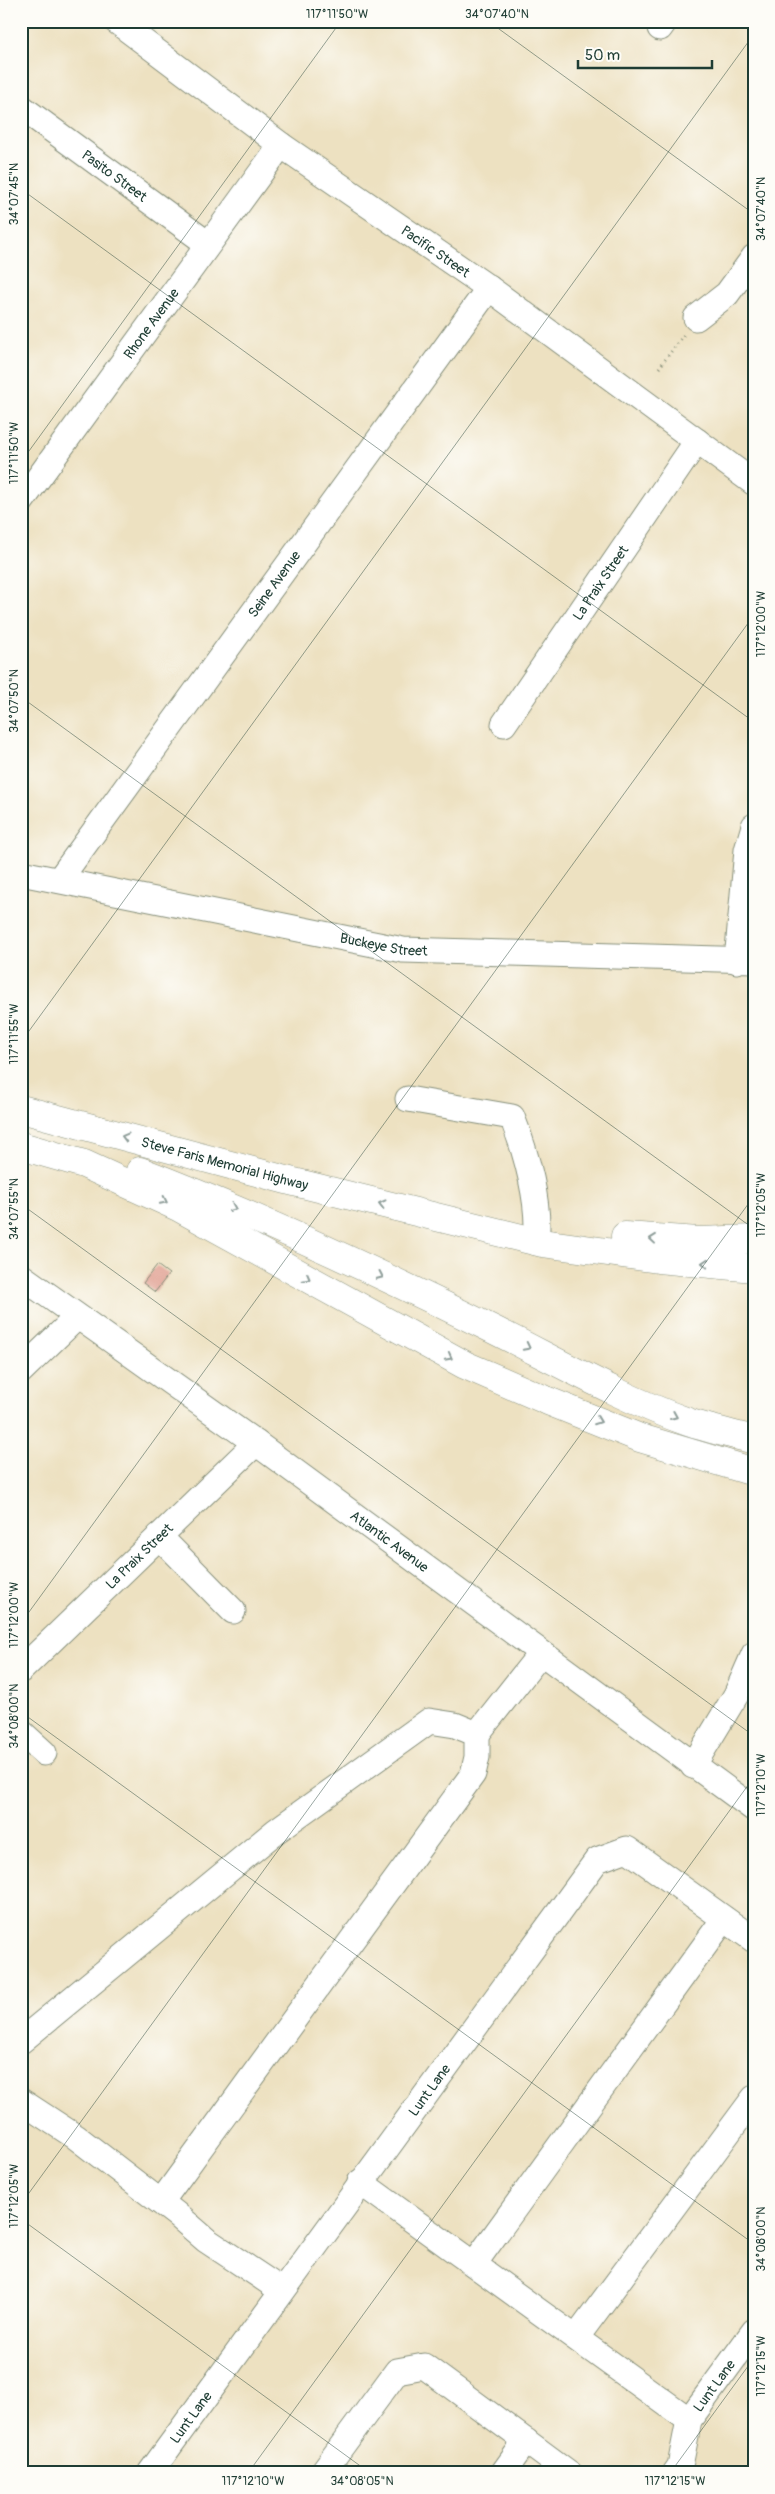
<svg xmlns="http://www.w3.org/2000/svg" width="775" height="2494" font-family="Pangolin,sans-serif">
	<rect width="100%" height="100%" fill="#fdfcf7"/>
	<filter id="ink" filterUnits="userSpaceOnUse"><feTurbulence type="fractalNoise" baseFrequency=".02" numOctaves="2"/><feDisplacementMap in="SourceGraphic" scale="10" xChannelSelector="R" yChannelSelector="G"/><feConvolveMatrix kernelMatrix="1 2 1 2 8 2 1 2 1" color-interpolation-filters="sRGB"/></filter>
	<filter id="wash" filterUnits="userSpaceOnUse"><feTurbulence type="fractalNoise" baseFrequency=".0096" numOctaves="4" result="noise"/><feDisplacementMap in="SourceGraphic" scale="20" xChannelSelector="R" yChannelSelector="G"/><feGaussianBlur stdDeviation="1.12" result="paint"/><feColorMatrix in="noise" values="0 0 0 0 0 0 0 0 0 0 0 0 0 0 0 0 0 1.4 0 .05"/><feComposite in="paint" operator="in"/></filter>
	<g filter="url(#wash)">
		<rect width="100%" height="100%" fill="#ede1c1"/>
		<g id="blocks">
			<path fill="#df9b8d" d="M157,1265L169,1274L155,1292L143,1283Z"/>
		</g>
	</g>
	<g filter="url(#ink)">
		<use href="#blocks" fill-opacity="0" stroke="#868f7a" stroke-width="1"/>
		<g fill="none" stroke-linecap="round" stroke-linejoin="round">
			<g stroke="#868f7a" stroke-width="27">
				<g id="minor">
					<path id="s1" d="M116,21L281,145L489,288L754,483"/>
					<path d="M660,28L665,21"/>
					<path id="s2" d="M21,107L208,244"/>
					<path d="M696,318L727,294L754,257"/>
					<path id="s3" d="M21,502L281,145"/>
					<path id="s4" d="M504,724L697,441"/>
					<path id="s5" d="M21,873L403,950L754,960"/>
					<path id="s6" d="M59,880L489,288"/>
					<path d="M737,961L747,850L754,826"/>
					<path d="M408,1099L512,1117C526,1152 541,1205 536,1242"/>
					<path id="s7" d="M21,1276L256,1443L754,1809"/>
					<path d="M21,1371L77,1317"/>
					<path d="M159,1536L233,1611"/>
					<path id="s8" d="M21,1670L256,1443"/>
					<path d="M21,1732L44,1753"/>
					<path d="M477,1734L541,1653"/>
					<path d="M693,1766L736,1695L754,1654"/>
					<path d="M21,2041L276,1831L429,1721L455,1725L477,1734V1757L473,1774L161,2202"/>
					<path d="M21,2101L76,2137L176,2214L206,2240L281,2290"/>
					<path d="M360,2182L689,2420"/>
					<path d="M474,2264L724,1919"/>
					<path d="M576,2338L754,2098"/>
					<path id="s9" d="M150,2473L597,1860L627,1849L754,1940"/>
					<path d="M322,2473L397,2371L424,2366L569,2473"/>
					<path d="M503,2473L526,2441"/>
					<path id="s10" d="M675,2473L680,2466L689,2420L754,2331"/>
				</g>
			</g>
			<g stroke="#868f7a" stroke-width="29">
				<g id="highway">
					<path id="s11" d="M21,1109L290,1181L542,1243L658,1259L754,1268"/>
					<path d="M21,1146L84,1164L178,1207L465,1365L548,1401L640,1438L754,1472"/>
					<path d="M140,1171C258,1216 373,1270 486,1326C553,1359 618,1397 688,1422C709,1429 732,1434 754,1440"/>
					<path d="M625,1236L699,1241L754,1239"/>
				</g>
			</g>
			<path stroke="#868f7a" stroke-width="3" stroke-dasharray="1 4" stroke-linecap="butt" d="M659,368L685,333"/>
			<use href="#minor" stroke="#fff" stroke-width="25"/>
			<use href="#highway" stroke="#fff" stroke-width="28"/>
		</g>
		<defs><path id="oneway-chevron" d="M-2-3.5L2.5 0L-2 3.5" fill="none" stroke-width="1.6" stroke-linecap="round" stroke-linejoin="round" transform="scale(1.25)"/></defs>
		<g stroke="#8f9e9a">
			<use href="#oneway-chevron" transform="translate(125 1137) rotate(-165)"/>
			<use href="#oneway-chevron" transform="translate(164 1201) rotate(26)"/>
			<use href="#oneway-chevron" transform="translate(382 1204) rotate(-166)"/>
			<use href="#oneway-chevron" transform="translate(233 1208) rotate(23)"/>
			<use href="#oneway-chevron" transform="translate(653 1239) rotate(-174)"/>
			<use href="#oneway-chevron" transform="translate(705 1263) rotate(-175)"/>
			<use href="#oneway-chevron" transform="translate(380 1276) rotate(25)"/>
			<use href="#oneway-chevron" transform="translate(307 1278) rotate(29)"/>
			<use href="#oneway-chevron" transform="translate(527 1347) rotate(27)"/>
			<use href="#oneway-chevron" transform="translate(449 1357) rotate(28)"/>
			<use href="#oneway-chevron" transform="translate(674 1416) rotate(23)"/>
			<use href="#oneway-chevron" transform="translate(598 1421) rotate(21)"/>
		</g>
	</g>
	<path fill="none" stroke="#1f3d34" stroke-width="1" stroke-opacity="0.45" d="M488,21L754,214M21,189L754,722M21,462L341,21M21,697L754,1229M21,1042L754,34M21,1204L754,1736M21,1623L754,615M21,1712L754,2244M21,2204L754,1196M21,2219L370,2473M248,2473L754,1777M670,2473L754,2358"/>
	<g text-anchor="middle" stroke-width="4" stroke-linejoin="round" paint-order="stroke">
		<g font-size="14" fill="#1f3d34" stroke="#fdfcf7">
			<text dy="5" stroke="none"><textPath href="#s2" startOffset="116">Pasito Street</textPath></text>
			<text dy="5" stroke="none"><textPath href="#s1" startOffset="394">Pacific Street</textPath></text>
			<text dy="5" stroke="none"><textPath href="#s3" startOffset="221">Rhone Avenue</textPath></text>
			<text dy="5" stroke="none"><textPath href="#s4" startOffset="171">La Praix Street</textPath></text>
			<text dy="5" stroke="none"><textPath href="#s6" startOffset="366">Seine Avenue</textPath></text>
			<text dy="5" stroke="none"><textPath href="#s5" startOffset="370">Buckeye Street</textPath></text>
			<text dy="5" stroke="none"><textPath href="#s11" startOffset="211">Steve Faris Memorial Highway</textPath></text>
			<text dy="5" stroke="none"><textPath href="#s7" startOffset="454">Atlantic Avenue</textPath></text>
			<text dy="5" stroke="none"><textPath href="#s8" startOffset="164">La Praix Street</textPath></text>
			<text dy="5" stroke="none"><textPath href="#s9" startOffset="474">Lunt Lane</textPath></text>
			<text dy="5" stroke="none"><textPath href="#s10" startOffset="98">Lunt Lane</textPath></text>
			<text dy="5" stroke="none"><textPath href="#s9" startOffset="69">Lunt Lane</textPath></text>
		</g>
	</g>
	<rect width="775" height="2494" fill="none" stroke="#fdfcf7" stroke-width="55"/>
	<path d="M578 60v8h134v-8" fill="none" stroke="#1f3d34" stroke-width="2.5"/>
	<text x="585" y="60" font-size="15" fill="#1f3d34" stroke="#fdfcf7" stroke-width="4" paint-order="stroke">50 m</text>
	<rect x="28" y="28" width="720" height="2438" fill="none" stroke="#1f3d34" stroke-width="2"/>
	<g font-size="12" text-anchor="middle" fill="#1f3d34">
		<text x="337" y="18">117°11'50"W</text>
		<text x="497" y="18">34°07'40"N</text>
		<text transform="translate(14 194) rotate(-90)" y="4">34°07'45"N</text>
		<text transform="translate(761 209) rotate(-90)" y="4">34°07'40"N</text>
		<text transform="translate(14 453) rotate(-90)" y="4">117°11'50"W</text>
		<text transform="translate(761 624) rotate(-90)" y="4">117°12'00"W</text>
		<text transform="translate(14 701) rotate(-90)" y="4">34°07'50"N</text>
		<text transform="translate(14 1034) rotate(-90)" y="4">117°11'55"W</text>
		<text transform="translate(761 1205) rotate(-90)" y="4">117°12'05"W</text>
		<text transform="translate(14 1209) rotate(-90)" y="4">34°07'55"N</text>
		<text transform="translate(14 1615) rotate(-90)" y="4">117°12'00"W</text>
		<text transform="translate(14 1716) rotate(-90)" y="4">34°08'00"N</text>
		<text transform="translate(761 1785) rotate(-90)" y="4">117°12'10"W</text>
		<text transform="translate(14 2196) rotate(-90)" y="4">117°12'05"W</text>
		<text transform="translate(761 2239) rotate(-90)" y="4">34°08'00"N</text>
		<text transform="translate(761 2366) rotate(-90)" y="4">117°12'15"W</text>
		<text x="253" y="2485">117°12'10"W</text>
		<text x="362" y="2485">34°08'05"N</text>
		<text x="675" y="2485">117°12'15"W</text>
	</g>
</svg>
